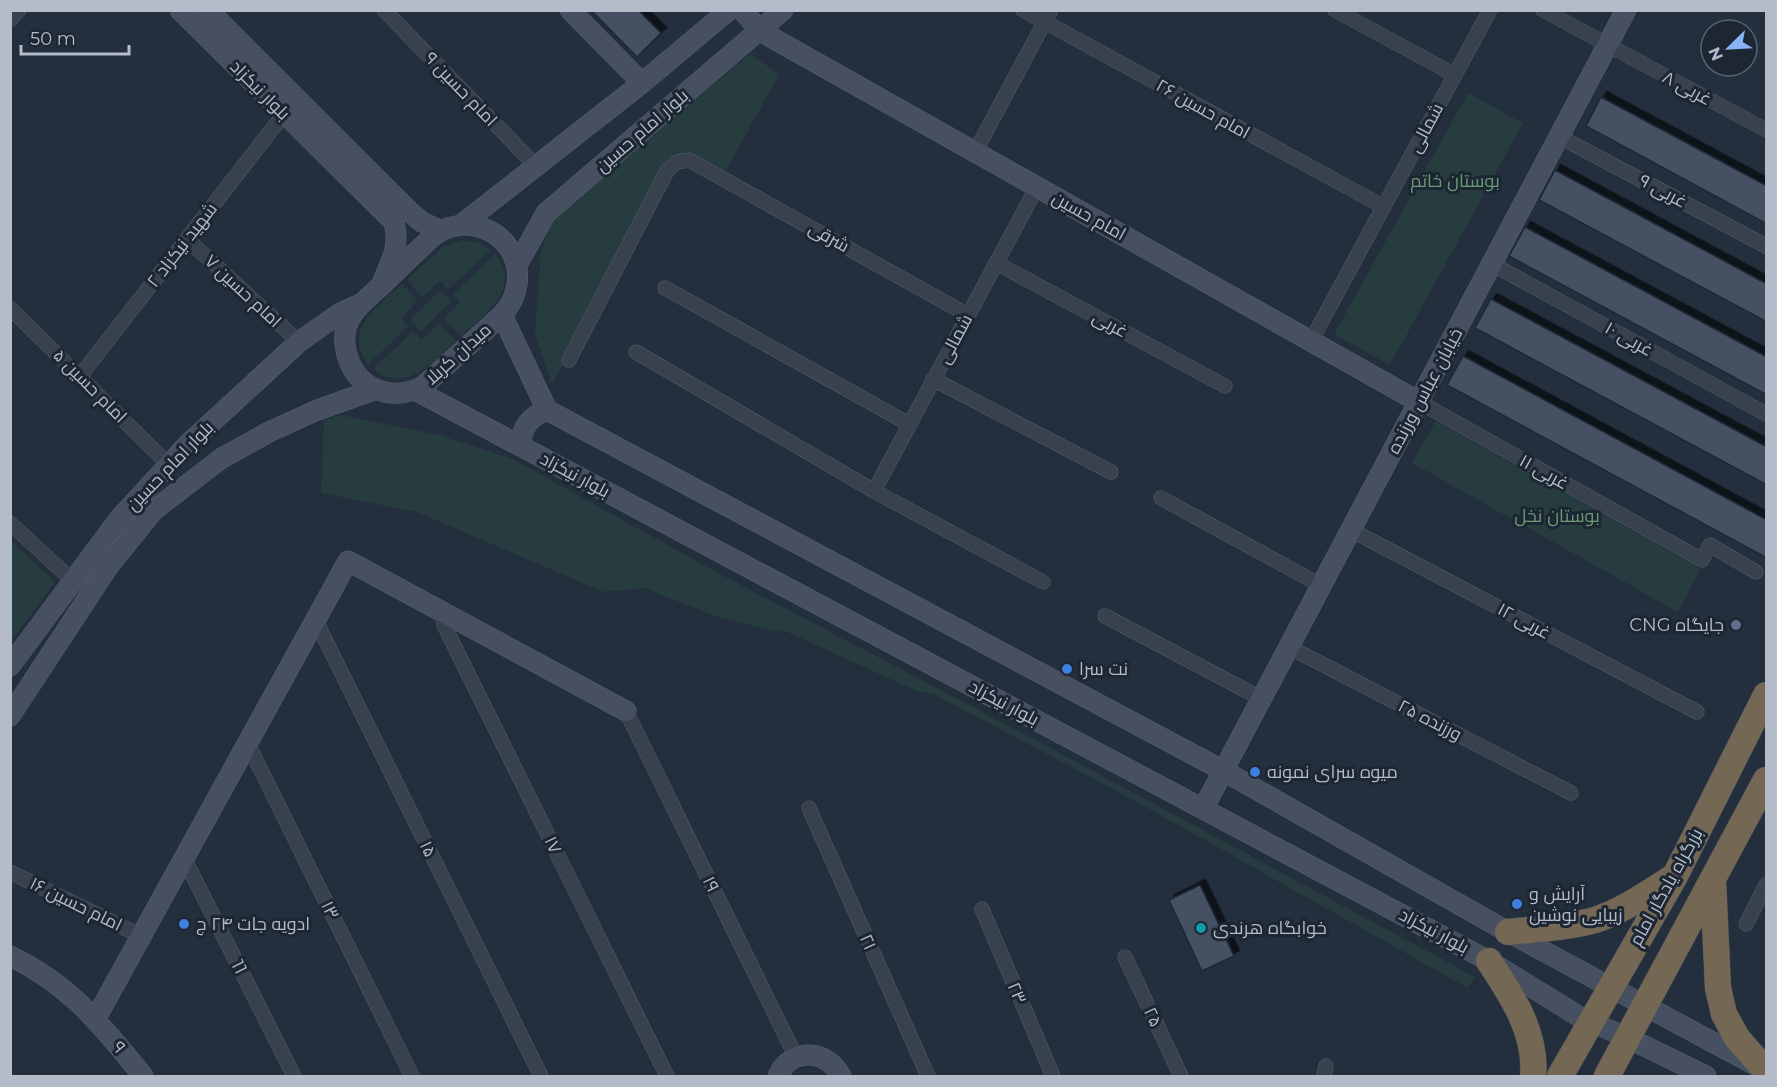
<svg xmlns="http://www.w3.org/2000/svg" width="1777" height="1087" font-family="Montserrat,Cairo,sans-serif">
	<defs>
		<filter id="shadow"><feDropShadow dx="5.5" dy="-5.5" stdDeviation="0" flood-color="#0009"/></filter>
	</defs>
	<rect width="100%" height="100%" fill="#242f3e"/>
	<path fill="#263c3f" d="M750,54L779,74L726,171L686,153L674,156L667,164L552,385L535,333L541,252L552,219Z
		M1468,93L1523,123L1390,365L1334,334Z
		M462,240L477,242L491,250L448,289L440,281L423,297L407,280L443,247Z
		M496,254C522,291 485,314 461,336L444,318L460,302L453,294Z
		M402,284L418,301L401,318L408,327L368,364C342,329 379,306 402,284Z
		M440,290L451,302L421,331L410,319Z
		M439,323L456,341C432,362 406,395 373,369L413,331L421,340Z
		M341,415L439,435L513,459L720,574L1045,745L1475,977L1468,988L1137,802L932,693L919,692L783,630L776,632L713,615L644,588L604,592L417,512L321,493L324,420Z
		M1436,421L1701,569L1678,612L1412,463Z
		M11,541L55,582L11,642Z"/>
	<path fill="#455162" stroke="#1f2835" stroke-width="1.5" filter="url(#shadow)" d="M591,10H638L661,33L637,57Z
		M1601,97L1767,186V224L1586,126Z
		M1555,170L1767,284V322L1539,200Z
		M1525,227L1767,357V395L1509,256Z
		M1491,299L1767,447V485L1475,328Z
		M1463,356L1767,520V558L1447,385Z
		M1200,885L1234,956L1202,971L1169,900Z"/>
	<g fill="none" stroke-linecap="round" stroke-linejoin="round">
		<g stroke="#565f6c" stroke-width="15">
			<path id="street" d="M384,10L537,167
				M1023,10L1384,207
				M1335,10L1455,75
				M1543,10L1766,130
				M10,20L19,10
				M1560,137L1766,246
				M975,152L1051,10
				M187,239L299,342
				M996,263L1225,386
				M1492,264L1766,414
				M665,288L909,424
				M10,308L169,465
				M1311,341L1490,10
				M636,352L874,491L1043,582
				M569,360L667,171L677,162L689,160L968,315
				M80,376L284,114
				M933,379L1111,472
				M1419,402L1702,560L1710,545L1756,572
				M874,491L1037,187
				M1161,498L1322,586
				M10,523L74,582
				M1351,530L1697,712
				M442,612L444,625L667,1076
				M1105,616L1262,699
				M316,621L541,1076
				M1289,647L1571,793
				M626,711L796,1057
				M248,744L412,1076
				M809,808L928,1076
				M184,858L294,1076
				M10,872L141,936
				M982,909L1053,1076
				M1746,924L1766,885
				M1125,957L1181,1076
				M1324,1076L1326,1066"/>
		</g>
		<g stroke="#565f6c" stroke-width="21">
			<path id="secondary" d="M180,10L394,222C400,247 392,259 383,281
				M208,10L411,213L422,222L441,231
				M570,10L642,83
				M742,10L760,31L1419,402
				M461,225C511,223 536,278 502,315L422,387C404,395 385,396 368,385C347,371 337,337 352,315C360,303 375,292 385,282C402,266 418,249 436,234L447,228Z
				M461,225L642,83L729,10
				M517,265L546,213L783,10
				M502,315L547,410L1224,771L1508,932L1757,1066
				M415,390L1489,961L1580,1017L1628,1038L1706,1076
				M520,446C522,427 529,417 547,410
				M10,666L119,519L187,445L299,342L340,313L360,304
				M10,716L108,567L154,510L222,458L269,432L315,411L376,389
				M1203,809L1626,10
				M10,956C71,985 102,1026 143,1076
				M96,1018L348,561L626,711
				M778,1076C791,1047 827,1049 841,1076"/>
		</g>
		<g stroke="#434c59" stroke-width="27">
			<path id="highway" d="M1713,880L1718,988L1724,1014L1737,1038L1766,1071
				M1508,932C1537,929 1566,928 1595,920C1623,911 1648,893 1672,878
				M1489,961C1512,996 1537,1033 1533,1076
				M1560,1076L1675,876L1766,695
				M1607,1076L1766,780"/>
		</g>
		<use href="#street" stroke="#38414e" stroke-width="14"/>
		<use href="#secondary" stroke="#465061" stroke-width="20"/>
		<use href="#highway" stroke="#746855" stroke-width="26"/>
	</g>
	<circle fill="#5c6f8a" stroke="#1d2633" stroke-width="2" cx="1736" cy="625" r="6"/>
	<g fill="#3f7fe0" stroke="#1d2633" stroke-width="2">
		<circle cx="1067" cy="669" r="6"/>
		<circle cx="1255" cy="772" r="6"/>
		<circle cx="1517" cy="904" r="6"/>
		<circle cx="184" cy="924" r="6"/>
	</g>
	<circle fill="#0f9aa8" stroke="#1d2633" stroke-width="2" cx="1201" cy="928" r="6"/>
	<g text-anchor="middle" stroke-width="6" stroke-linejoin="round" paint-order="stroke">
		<g font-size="18" fill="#b4bcc9" stroke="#1d2633">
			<text transform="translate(1687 88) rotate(28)" y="6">غربی ۸</text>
			<text transform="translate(461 89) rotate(46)" y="6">امام حسین ۹</text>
			<text transform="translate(260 90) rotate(45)" y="6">بلوار نیکزاد</text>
			<text transform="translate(1203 109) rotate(29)" y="6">امام حسین ۲۶</text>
			<text transform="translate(1426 128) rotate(-62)" y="6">شمالی</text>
			<text transform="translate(642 131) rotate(-41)" y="6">بلوار امام حسین</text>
			<text transform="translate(1663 191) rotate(28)" y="6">غربی ۹</text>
			<text transform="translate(1089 216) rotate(29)" y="6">امام حسین</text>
			<text transform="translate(829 237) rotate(29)" y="6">شرقی</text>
			<text transform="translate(182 245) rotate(-52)" y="6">شهید نیکزاد ۲</text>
			<text transform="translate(243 291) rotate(43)" y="6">امام حسین ۷</text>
			<text transform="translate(1110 324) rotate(28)" y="6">غربی</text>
			<text transform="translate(955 339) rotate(-62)" y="6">شمالی</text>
			<text transform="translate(1629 339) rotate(29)" y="6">غربی ۱۰</text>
			<text transform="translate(458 354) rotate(-42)" y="6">میدان کربلا</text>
			<text transform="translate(90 386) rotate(45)" y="6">امام حسین ۵</text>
			<text transform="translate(1425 391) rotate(-62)" y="6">خیابان عباس ورزنده</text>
			<text transform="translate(170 466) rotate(-46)" y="6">بلوار امام حسین</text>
			<text transform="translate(1544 472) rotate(29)" y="6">غربی ۱۱</text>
			<text transform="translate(575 475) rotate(28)" y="6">بلوار نیکزاد</text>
			<text transform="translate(1524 621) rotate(28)" y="6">غربی ۱۲</text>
			<text transform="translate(1004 703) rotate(28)" y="6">بلوار نیکزاد</text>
			<text transform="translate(1430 720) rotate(27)" y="6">ورزنده ۲۵</text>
			<text transform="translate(553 845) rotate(64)" y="6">۱۷</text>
			<text transform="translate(428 849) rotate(64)" y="6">۱۵</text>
			<text transform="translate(711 884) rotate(64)" y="6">۱۹</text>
			<text transform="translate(1666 887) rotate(-61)" y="6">بزرگراه یادگار امام</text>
			<text transform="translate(76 904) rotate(26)" y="6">امام حسین ۱۶</text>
			<text transform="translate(330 910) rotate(64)" y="6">۱۳</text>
			<text transform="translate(1434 931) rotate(28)" y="6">بلوار نیکزاد</text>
			<text transform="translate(868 942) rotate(66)" y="6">۲۱</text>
			<text transform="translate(239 967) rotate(63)" y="6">11</text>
			<text transform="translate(1017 993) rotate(67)" y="6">۲۳</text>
			<text transform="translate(1153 1017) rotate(65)" y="6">۲۵</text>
			<text transform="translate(119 1047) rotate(51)" y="6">۹</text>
		</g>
		<g font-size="18" fill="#6b9a76" stroke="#1d2633">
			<text x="1455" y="187">بوستان خاتم</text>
			<text x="1557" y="522">بوستان نخل</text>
		</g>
		<g font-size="18" fill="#b4bcc9" stroke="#1d2633" text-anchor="start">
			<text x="1724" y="631" text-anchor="end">CNG جایگاه</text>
			<text x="1079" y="675">نت سرا</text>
			<text x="1267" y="778">میوه سرای نمونه</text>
			<text x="1529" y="900">آرایش و<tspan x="1529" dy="21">زیبایی نوشین</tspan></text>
			<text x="196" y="930">ادویه جات ۲۴ ج</text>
			<text x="1213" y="934">خوابگاه هرندی</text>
		</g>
	</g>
	<rect width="1777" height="1087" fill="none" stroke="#b4bcc9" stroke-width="24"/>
	<g transform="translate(1729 48) rotate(246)"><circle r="28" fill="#1d2633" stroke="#59626f" stroke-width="1.5"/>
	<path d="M0-4.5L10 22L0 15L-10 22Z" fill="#8ab4f8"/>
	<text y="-9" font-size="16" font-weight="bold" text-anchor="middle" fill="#b4bcc9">N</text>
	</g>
	<path d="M21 45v9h108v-9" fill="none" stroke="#b4bcc9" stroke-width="3"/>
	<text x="30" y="45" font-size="18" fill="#b4bcc9" stroke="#1d2633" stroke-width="4.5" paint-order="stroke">50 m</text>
</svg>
